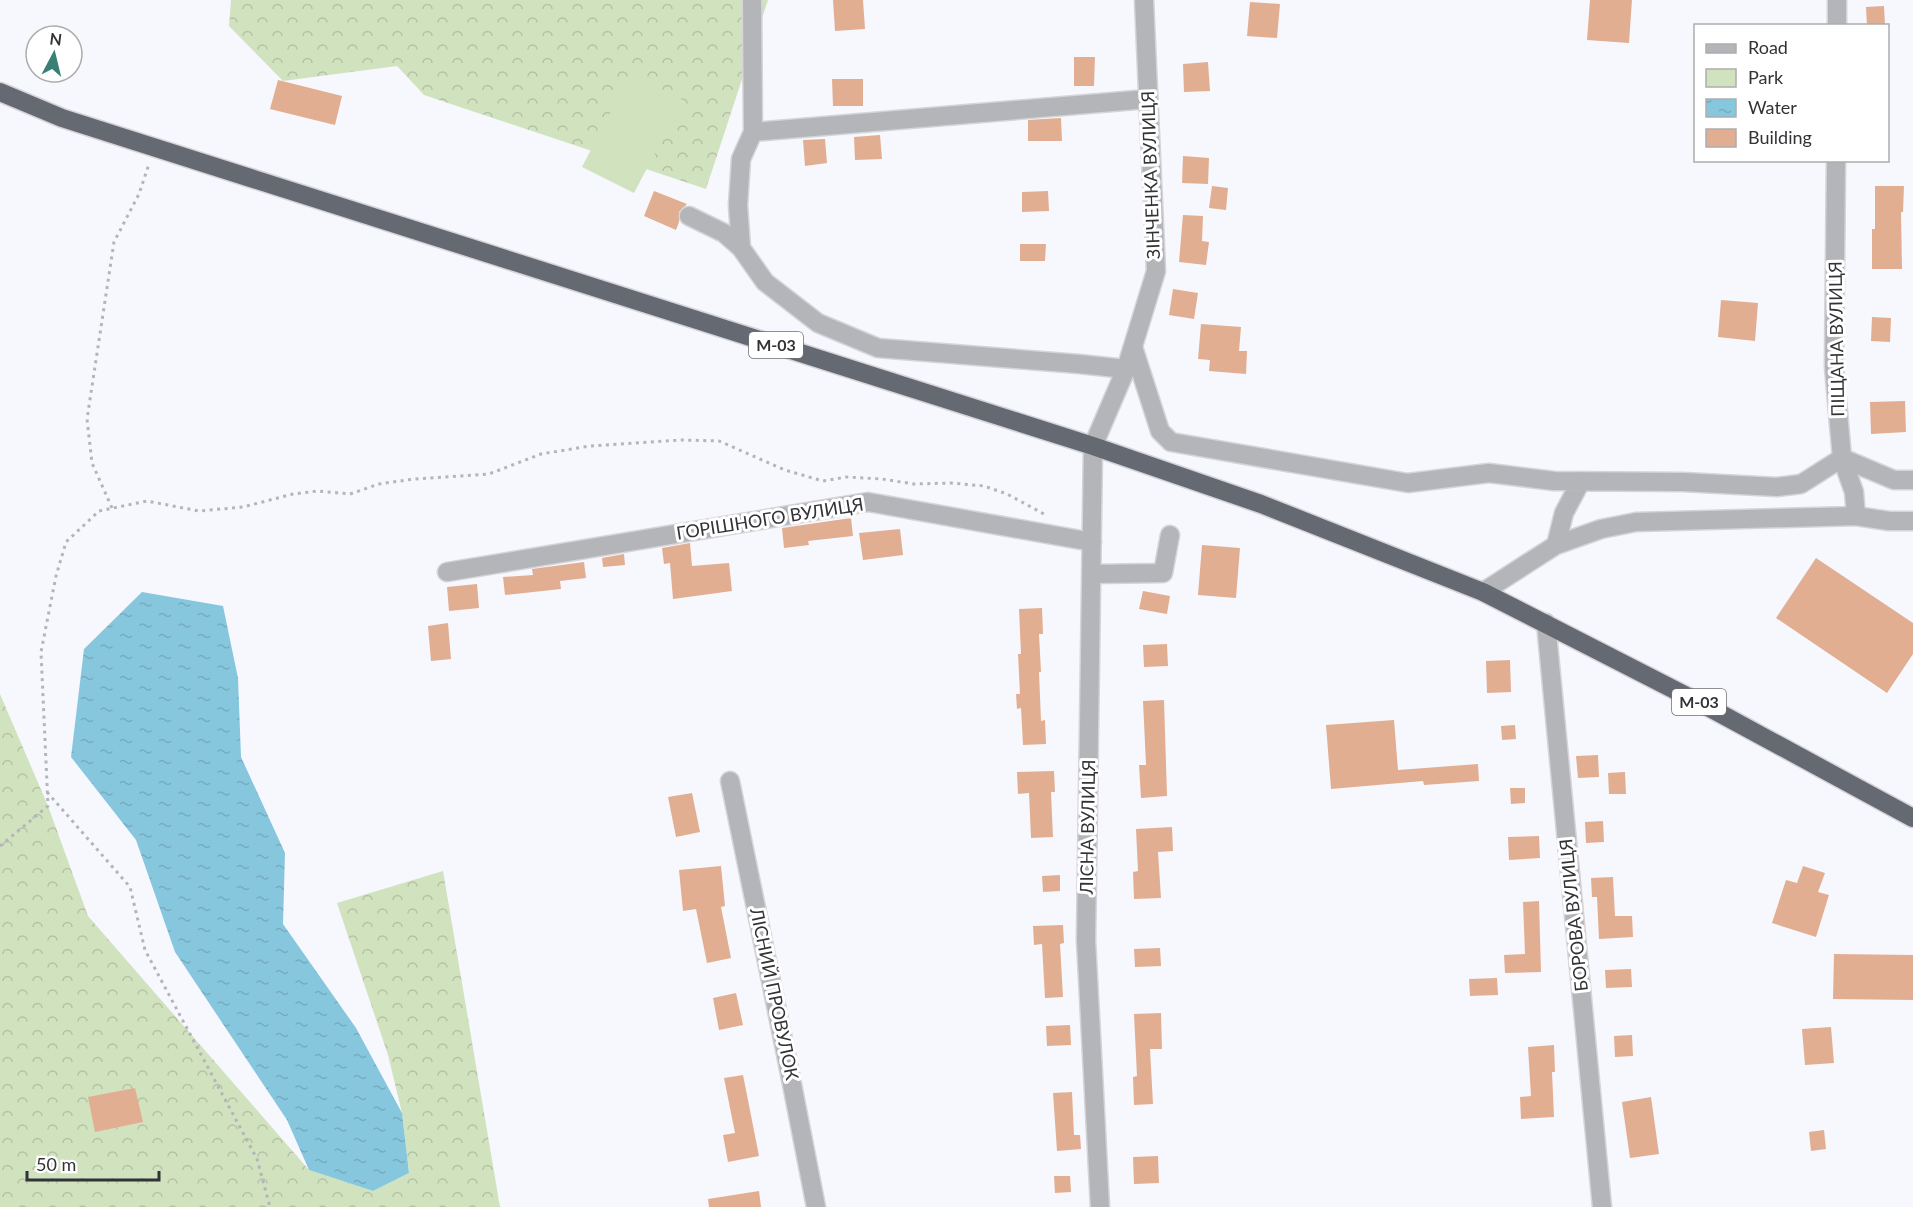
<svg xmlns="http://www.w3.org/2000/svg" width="1913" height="1207" font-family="Lato,sans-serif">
	<defs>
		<pattern id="forest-crowns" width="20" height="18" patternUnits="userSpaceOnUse" patternTransform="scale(1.5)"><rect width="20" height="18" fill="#d1e2bf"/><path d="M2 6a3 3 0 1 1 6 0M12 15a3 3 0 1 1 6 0" fill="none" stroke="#b4c2a5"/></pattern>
		<pattern id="water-ripples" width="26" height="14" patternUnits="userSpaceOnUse" patternTransform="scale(1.5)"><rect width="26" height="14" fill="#87c7de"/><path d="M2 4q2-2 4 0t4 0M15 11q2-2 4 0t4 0" fill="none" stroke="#75abbf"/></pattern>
	</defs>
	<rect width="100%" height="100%" fill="#f7f7fe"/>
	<path fill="url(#forest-crowns)" d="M231,0H768L706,189L424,95L397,66L283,81L229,26Z
		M0,694L48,806L88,916L309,1170L373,1191L409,1173L402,1113L388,1055L337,903L443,871L500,1207H0Z"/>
	<path fill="#d1e2bf" d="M631,73L683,100L634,193L582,167Z"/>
	<path fill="url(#water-ripples)" d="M142,592L223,606L238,678L241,757L285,853L283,924L356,1028L402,1113L409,1173L373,1191L309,1170L287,1120L175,952L136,840L71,757L84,649Z"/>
	<path fill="#e2ae91" d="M833,0H863L865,29L835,31Z
		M1590,0H1632L1629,43L1587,40Z
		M1250,2L1280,4L1277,38L1247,36Z
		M1884,6L1885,25L1867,26L1866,7Z
		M1074,57H1095L1094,86H1074Z
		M1208,62L1210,91L1184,92L1183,64Z
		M832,79H863V106H833Z
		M278,80L342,96L335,125L270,109Z
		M1061,118L1062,141H1028V120Z
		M880,135L882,159L855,160L854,137Z
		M825,139L827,163L805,166L803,140Z
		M1183,156L1209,158L1208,184L1182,183Z
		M1212,186L1228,188L1226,210L1209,208Z
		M1875,186H1904L1903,212H1901L1902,269H1872V229H1875Z
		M654,191L687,204L679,212V222L676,230L644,216Z
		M1048,191L1049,211L1022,212V192Z
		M1183,215L1203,216L1202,241L1209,242L1206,265L1179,262Z
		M1020,244H1046L1045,261H1020Z
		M1173,289L1198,293L1194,319L1169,315Z
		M1721,300L1758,303L1755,341L1718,337Z
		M1872,317L1891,318L1890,342L1871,341Z
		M1201,324L1241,327L1239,351H1247L1246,374L1209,371L1210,360L1198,359Z
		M1905,401L1906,432L1871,434L1870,402Z
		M851,518L853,536L808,541L809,545L784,548L782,528Z
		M900,529L903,555L863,560L859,533Z
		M690,543L692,566L729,563L732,591L673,599L670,563L664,564L662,548Z
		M1202,545L1240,548L1236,598L1198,595Z
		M624,554L625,565L603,567L602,558Z
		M1816,558L1913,623V654L1887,693L1776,618Z
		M584,562L586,578L560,581L561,589L505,595L503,577L533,575L532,569Z
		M477,584L479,608L449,611L447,587Z
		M1143,591L1170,596L1167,614L1139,609Z
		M1042,608L1043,634H1039L1041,672H1039L1041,721L1045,720L1046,744L1023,745L1021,708L1017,709L1016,694H1020L1018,654H1021L1019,609Z
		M448,623L451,659L431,661L428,626Z
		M1167,644L1168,666L1144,667L1143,645Z
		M1510,660L1511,692L1487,693L1486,661Z
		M1164,700L1167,796L1141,798L1139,765H1146L1143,701Z
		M1394,720L1398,770L1478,764L1479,781L1424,785L1423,781L1331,789L1326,725Z
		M1515,725L1516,739L1502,740L1501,726Z
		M1598,755L1599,777L1578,778L1576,756Z
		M1054,771L1055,792H1051L1053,837L1031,838L1029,793L1018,794L1017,772Z
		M1625,772L1626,794H1609L1608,773Z
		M1510,788H1525V803L1511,804Z
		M692,793L700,832L676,837L668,797Z
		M1603,821L1604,842L1586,843L1585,822Z
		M1172,827L1173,851L1158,852L1161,898L1134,899L1133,872L1138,871L1136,829Z
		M1539,836L1540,858L1509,860L1508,837Z
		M721,866L725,906L721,907L731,958L707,963L696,909L683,911L679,870Z
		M1803,866L1825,873L1818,892L1829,895L1816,937L1772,923L1786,880L1797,883Z
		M1060,875V891L1043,892L1042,876Z
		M1613,877L1615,916H1632L1633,937L1599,939L1597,897H1592L1591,878Z
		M1539,901L1541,972L1505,973L1504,955L1525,954L1523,902Z
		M1063,925L1064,943L1060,944L1063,997L1045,998L1042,944L1034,945L1033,926Z
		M1160,948L1161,966L1135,967L1134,949Z
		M1834,954L1913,955V1000L1833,999Z
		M1631,969L1632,987L1606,988L1605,970Z
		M1497,978L1498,995L1470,996L1469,979Z
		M736,993L743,1025L719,1030L713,998Z
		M1161,1013L1162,1049H1150L1153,1104L1134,1105L1133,1077L1137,1076L1134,1014Z
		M1070,1025L1071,1045L1047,1046L1046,1026Z
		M1831,1027L1834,1063L1805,1065L1802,1029Z
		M1632,1035L1633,1056L1615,1057L1614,1036Z
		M1554,1045L1555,1072H1552L1554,1117L1521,1119L1520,1097L1531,1096L1528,1047Z
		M743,1075L759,1156L728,1162L723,1135L735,1133L724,1078Z
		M135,1088L143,1122L95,1132L88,1097Z
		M1072,1092L1074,1135H1080L1081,1149L1057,1151L1053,1093Z
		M1651,1097L1659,1154L1630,1158L1622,1102Z
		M1824,1130L1826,1149L1811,1151L1809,1132Z
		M1158,1156L1159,1183L1134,1184L1133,1157Z
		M1054,1176H1070L1071,1192L1055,1193Z
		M759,1191L761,1207H709L708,1199Z"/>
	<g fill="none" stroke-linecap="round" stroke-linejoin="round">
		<g stroke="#d4d4da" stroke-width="21">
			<path id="minor" d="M752,0L753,132L1148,99
				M1837,26V0
				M1836,160L1834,367L1842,458L1854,492L1856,516
				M689,216L724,233L741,248L765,282L818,323L878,348L1079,364L1126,369
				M741,248L738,205L741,159L753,132
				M1133,347L1160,431L1171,442L1408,483L1489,473L1554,481L1683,482L1777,487L1801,484L1842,458L1894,480H1913
				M1556,545L1564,513L1581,481
				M447,572L868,502L1092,542
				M1092,574L1163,573L1170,535
				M1483,592L1556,545L1601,529L1636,522L1856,516L1889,521H1913
				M1546,623L1602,1207
				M730,781L789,1069L816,1207
				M1100,1207L1086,940L1093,446L1126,369L1156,271L1144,0"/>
		</g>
		<g stroke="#d4d4da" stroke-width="21">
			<path id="highway" d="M0,92L62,118L1093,446L1261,504L1483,592L1710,708L1913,818"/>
		</g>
		<path stroke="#b4b4ba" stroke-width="3" stroke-dasharray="3 4.5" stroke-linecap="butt" d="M112,508L92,463L87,419L114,242L139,194L149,164
			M47,792L130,887L145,950L257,1159L270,1207
			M0,846L48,806L41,652L56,576L66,542L99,511L147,501L199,511L243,507L293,494L318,491L350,494L379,484L414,479L489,474L541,454L590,446L682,440L719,441L785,470L823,481L846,477L882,479L914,484L951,483L984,486L1007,494L1044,514"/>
		<use href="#minor" stroke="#b3b5b9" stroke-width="18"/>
		<use href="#highway" stroke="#656972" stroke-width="18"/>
	</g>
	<g text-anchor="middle" stroke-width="6" stroke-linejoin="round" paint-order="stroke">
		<g fill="#fff" stroke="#707073" stroke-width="1.5">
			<rect x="749" y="332" width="54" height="26" rx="4.5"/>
			<rect x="1672" y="689" width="54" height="26" rx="4.5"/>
		</g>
		<g font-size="16" font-weight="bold" fill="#333337">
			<text x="776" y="351">М-03</text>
			<text x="1699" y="708">М-03</text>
		</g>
		<g font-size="18" fill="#333337" stroke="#fff">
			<text transform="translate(1151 175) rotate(-92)" y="6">ЗІНЧЕНКА ВУЛИЦЯ</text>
			<text transform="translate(1837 339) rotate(-91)" y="6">ПІЩАНА ВУЛИЦЯ</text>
			<text transform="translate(770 519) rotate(-9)" y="6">ГОРІШНОГО ВУЛИЦЯ</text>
			<text transform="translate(1088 827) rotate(-89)" y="6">ЛІСНА ВУЛИЦЯ</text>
			<text transform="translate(1574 915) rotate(-96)" y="6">БОРОВА ВУЛИЦЯ</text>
			<text transform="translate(774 994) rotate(78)" y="6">ЛІСНИЙ ПРОВУЛОК</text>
		</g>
	</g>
	<rect x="1694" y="24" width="195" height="138" fill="#ffffff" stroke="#adadaf" stroke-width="1.5"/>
	<rect x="1706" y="44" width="30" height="9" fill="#b3b5b9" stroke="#adadaf" stroke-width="1.5"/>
	<text x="1748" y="54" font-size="18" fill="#333337">Road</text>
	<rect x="1706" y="69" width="30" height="18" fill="#d1e2bf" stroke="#adadaf" stroke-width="1.5"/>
	<text x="1748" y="84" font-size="18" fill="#333337">Park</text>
	<rect x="1706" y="99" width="30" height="18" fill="url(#water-ripples)" stroke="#adadaf" stroke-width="1.5"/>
	<text x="1748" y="114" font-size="18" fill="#333337">Water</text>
	<rect x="1706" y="129" width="30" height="18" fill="#e2ae91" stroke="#adadaf" stroke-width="1.5"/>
	<text x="1748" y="144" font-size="18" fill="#333337">Building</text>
	<g transform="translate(54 54) rotate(7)"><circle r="28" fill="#ffffff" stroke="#adadaf" stroke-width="1.5"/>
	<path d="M0-4.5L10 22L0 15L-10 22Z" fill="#397f75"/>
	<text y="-9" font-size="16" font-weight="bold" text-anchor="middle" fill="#333337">N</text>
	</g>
	<path d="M27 1171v9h132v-9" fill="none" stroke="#333337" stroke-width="3"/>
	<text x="36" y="1171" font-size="18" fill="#333337" stroke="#ffffff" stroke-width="4.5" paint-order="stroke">50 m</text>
</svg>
